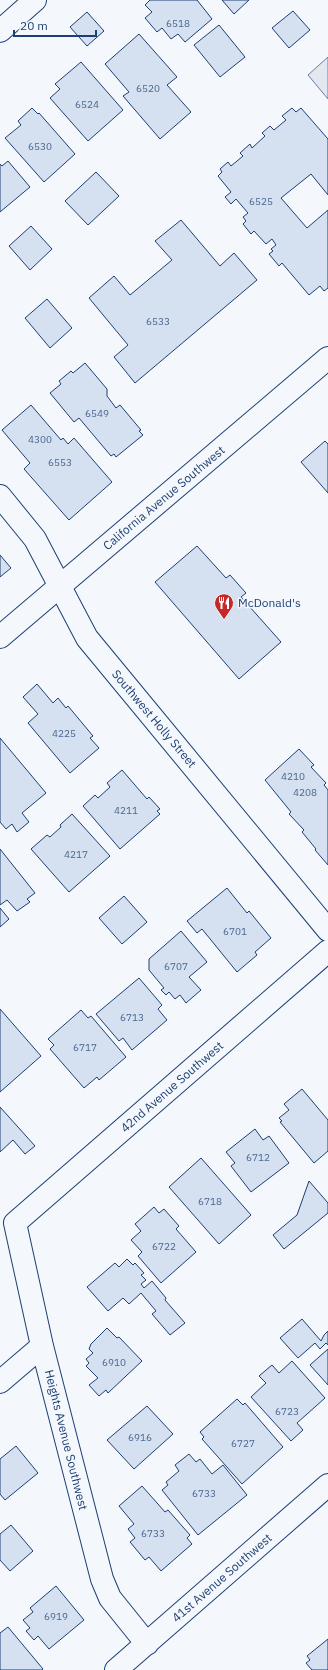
<svg xmlns="http://www.w3.org/2000/svg" width="328" height="1670" font-family="'IBM Plex Sans',sans-serif">
	<rect width="100%" height="100%" fill="#f4f7fb"/>
	<path fill="#e3e8f0" stroke="#687fa3" d="M328,57V99L308,75Z"/>
	<path fill="#d5e0f0" stroke="#1d3f73" d="M150,0H197L212,19L185,42L178,34L171,39L162,28L157,32L145,18L152,12L145,5Z
		M222,0H249L234,14Z
		M293,11L310,30L289,48L272,28Z
		M87,12L104,31L87,46L70,27Z
		M219,25L245,57L220,77L194,45Z
		M139,34L177,77L167,85L191,112L160,139L123,96L129,92L105,64Z
		M81,62L123,110L88,141L50,98L60,89L55,84Z
		M32,108L38,114L39,113L75,154L44,182L5,138L21,125L18,121Z
		M292,108L296,112L301,108L328,139V195L311,174L281,198L307,228L328,210V288L324,291L320,286L309,295L282,263L279,266L269,254L273,251L271,249L276,245L272,239L266,244L254,231L251,234L243,224L246,221L243,217L248,213L236,199L231,204L225,197L231,192L218,176L222,172L220,169L228,162L231,166L243,156L240,153L250,144L252,148L265,136L262,133L270,126L274,130L286,120L282,116Z
		M8,161L30,187L0,212V164L2,166Z
		M96,172L119,196L88,225L65,201Z
		M181,220L220,266L234,253L257,280L135,383L114,357L128,345L89,298L114,276L130,295L172,260L155,241Z
		M31,226L52,249L30,270L9,246Z
		M47,299L72,328L50,348L25,318Z
		M85,363L107,389V396L116,408L120,405L141,430L139,431L143,435L116,457L114,454L111,456L79,418L74,422L50,393L61,384L59,381L71,371L73,373Z
		M31,405L61,440L63,438L68,444L74,438L112,482L69,520L24,469L30,463L2,430Z
		M325,441L328,444V493L301,462Z
		M197,546L226,578L230,575L246,593L241,597L281,642L239,679L155,582Z
		M0,555L11,568L0,577Z
		M37,684L53,703L58,698L66,708L68,706L93,736L90,738L99,748L70,773L28,723L38,714L23,697Z
		M0,738L46,793L22,813L29,822L17,832L12,824L6,829L0,822Z
		M299,749L314,765L311,767L326,783L324,785L328,790V865L315,850L316,849L302,832L304,830L289,814L291,812L265,780Z
		M122,770L147,799L149,797L160,809L157,811L160,814L120,849L83,806L95,795L98,798L110,787L107,783Z
		M72,814L110,856L69,892L31,849L47,835L50,837L61,827L60,825Z
		M0,849L35,893L27,899L30,902L17,911L7,900L0,905Z
		M227,888L247,913L249,911L271,938L255,952L257,955L237,972L202,929L197,933L187,921Z
		M124,896L147,922L122,944L99,918Z
		M0,908L9,919L0,927Z
		M181,931L207,962L189,977L201,990L186,1003L180,995L175,999L169,992L166,995L161,990L164,988L149,970V959Z
		M139,978L162,1005L158,1009L167,1020L132,1050L123,1038L119,1041L96,1014Z
		M0,1009L41,1056L0,1092Z
		M81,1010L88,1018L91,1016L126,1057L99,1080L97,1077L84,1088L50,1049L54,1045L48,1039Z
		M302,1089L328,1120V1151L314,1163L280,1122L282,1121L279,1118L289,1110L284,1104Z
		M0,1107L35,1146L25,1154L13,1140L0,1152Z
		M255,1129L263,1140L269,1136L289,1163L251,1192L231,1166L235,1163L226,1152Z
		M201,1158L251,1215L219,1244L169,1187Z
		M309,1181L328,1203V1213L284,1249L273,1235L297,1215Z
		M154,1207L159,1213L164,1209L179,1226L176,1229L196,1252L161,1283L138,1256L142,1252L131,1240L141,1231L135,1224Z
		M127,1259L133,1265L135,1263L144,1273L141,1275L146,1280L141,1284L144,1288L152,1281L166,1298L165,1300L185,1323L170,1335L152,1314L156,1311L141,1293L129,1304L123,1298L108,1311L87,1287L115,1263L119,1267Z
		M302,1319L321,1341L324,1335L328,1331V1345L326,1343L320,1349L315,1343L298,1358L280,1338Z
		M107,1328L117,1338L119,1337L142,1361L108,1393L106,1390L99,1396L89,1385L98,1378L86,1366L89,1363L86,1359L93,1353L89,1349L91,1344Z
		M328,1349V1385L310,1365Z
		M292,1361L325,1398L297,1423L303,1430L291,1441L251,1397L266,1383L259,1376L272,1365L279,1373Z
		M237,1399L243,1405L245,1403L283,1447L242,1484L202,1439L204,1437L200,1432Z
		M147,1406L173,1434L134,1469L107,1440Z
		M16,1446L38,1473L5,1500L0,1494V1459Z
		M189,1454L196,1462L200,1459L212,1474L223,1465L247,1495L198,1535L162,1490L168,1485L166,1482L179,1471L175,1465Z
		M142,1486L165,1512L168,1510L190,1535L187,1538L192,1544L161,1571L149,1557L145,1560L130,1542L135,1538L128,1529L134,1524L119,1506Z
		M11,1525L33,1551L10,1571L0,1560V1534Z
		M56,1586L84,1620L49,1649L38,1636L34,1640L26,1631L30,1628L23,1620L33,1612L30,1608Z
		M8,1627L43,1669L42,1670H0V1633Z
		M328,1639V1670H312L306,1663L310,1660L307,1656Z"/>
	<g fill="none" stroke-linecap="round" stroke-linejoin="round">
		<g stroke="#1d3f73" stroke-width="24">
			<path id="minor" d="M0,31L35,0
				M0,496L35,539L87,638L328,930
				M0,1382L42,1346
				M147,1644L110,1598L102,1579L42,1346L15,1223L328,951
				M116,1670L328,1485"/>
		</g>
		<g stroke="#1d3f73" stroke-width="24">
			<path id="secondary" d="M0,637L328,358"/>
		</g>
		<use href="#minor" stroke="#f4f7fb" stroke-width="22"/>
		<use href="#secondary" stroke="#f4f7fb" stroke-width="22"/>
	</g>
	<defs>
		<g id="restaurant-pin" transform="scale(1)"><path d="M0 17L-7.5 6A9.5 9.5 0 1 1 7.5 6Z" fill="#c62828" stroke="#f4f7fb"/><path d="M-5-6h1v4h1v-4h1v4h1v-4h1v5L-1.5 .5V6h-2V.5L-5-1ZM5-6V6H3V1.5H1.5Q1.5-4 5-6Z" fill="#fff"/></g>
	</defs>
	<g fill-rule="evenodd">
		<use href="#restaurant-pin" x="224" y="603"/>
	</g>
	<g text-anchor="middle" stroke-width="3" stroke-linejoin="round" paint-order="stroke">
		<g font-size="10" fill="#4b6792">
			<text x="178" y="27">6518</text>
			<text x="148" y="92">6520</text>
			<text x="87" y="108">6524</text>
			<text x="40" y="150">6530</text>
			<text x="261" y="205">6525</text>
			<text x="158" y="325">6533</text>
			<text x="97" y="417">6549</text>
			<text x="40" y="443">4300</text>
			<text x="60" y="466">6553</text>
			<text x="64" y="737">4225</text>
			<text x="293" y="780">4210</text>
			<text x="305" y="796">4208</text>
			<text x="126" y="814">4211</text>
			<text x="76" y="858">4217</text>
			<text x="235" y="935">6701</text>
			<text x="176" y="970">6707</text>
			<text x="132" y="1021">6713</text>
			<text x="85" y="1051">6717</text>
			<text x="258" y="1161">6712</text>
			<text x="210" y="1205">6718</text>
			<text x="164" y="1250">6722</text>
			<text x="114" y="1366">6910</text>
			<text x="287" y="1415">6723</text>
			<text x="140" y="1441">6916</text>
			<text x="243" y="1447">6727</text>
			<text x="204" y="1497">6733</text>
			<text x="153" y="1537">6733</text>
			<text x="56" y="1620">6919</text>
		</g>
		<g font-size="12" fill="#1d3f73" stroke="#f4f7fb">
			<text transform="translate(164 498) rotate(-40)" y="4">California Avenue Southwest</text>
			<text transform="translate(154 719) rotate(50)" y="4">Southwest Holly Street</text>
			<text transform="translate(172 1087) rotate(-41)" y="4">42nd Avenue Southwest</text>
			<text transform="translate(66 1440) rotate(76)" y="4">Heights Avenue Southwest</text>
			<text transform="translate(222 1578) rotate(-41)" y="4">41st Avenue Southwest</text>
		</g>
		<g font-size="12" fill="#1d3f73" stroke="#f4f7fb" text-anchor="start">
			<text x="238" y="607">McDonald's</text>
		</g>
	</g>
	<path d="M14 30v6h82v-6" fill="none" stroke="#1d3f73" stroke-width="2"/>
	<text x="20" y="30" font-size="12" fill="#1d3f73" stroke="#f4f7fb" stroke-width="3" paint-order="stroke">20 m</text>
</svg>
